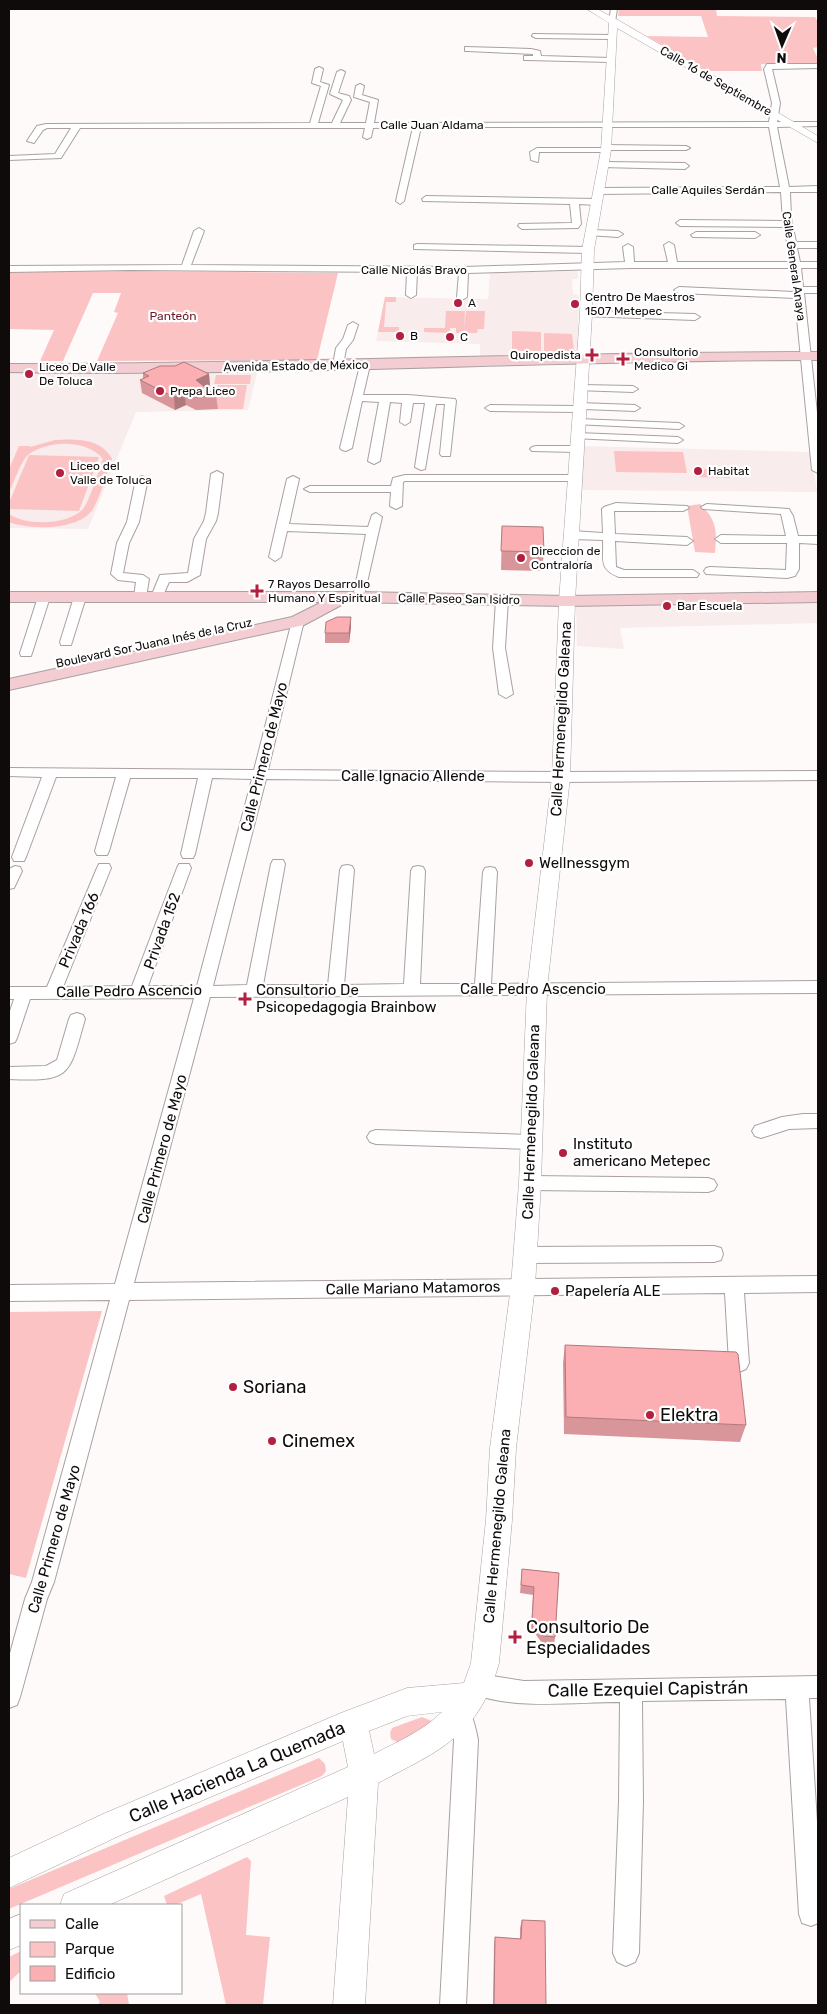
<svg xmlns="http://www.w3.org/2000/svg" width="827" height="2014" font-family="Rubik,sans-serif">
	<rect width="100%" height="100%" fill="#fefafa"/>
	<path fill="#f8ecec" d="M578,271V279H572L573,294L579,295L577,355L480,358V344L376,341L385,297L488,299L490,273Z
		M258,369L248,410L136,412L88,529L9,528V370Z
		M581,446L811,452L817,492L582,490Z
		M818,600V623L620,628L624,649L577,646L576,604Z"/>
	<path fill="#fcc3c5" d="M619,9H716L717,16L815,17L818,22V47L813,48L818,59V65L761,64L762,71H707L647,36L708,37L701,16H618Z
		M131,271L338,273L317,360L97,361L118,313L114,312L121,293H93L63,361H40L54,330L9,329V272Z
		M385,297H396V302H386L384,327H399V332H378Z
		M446,311H465L464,329L466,311H485L484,329H478L477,333H456V328H450V333L424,332V328H445Z
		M512,331L541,332V352L512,351Z
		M544,333L572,334L574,352H544Z
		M216,375H251L250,384H214Z
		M218,385H247L243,409H213Z
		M55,440C76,439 101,438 112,459C106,475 101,495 93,509C79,531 30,530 9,522V514C26,526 67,525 82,510C89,503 99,470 103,459C87,439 47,440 28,455C21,461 13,484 9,493V469L19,446H30V447Z
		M614,451L683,452L687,473L616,472Z
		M29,455L99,457L79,511L9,509V503Z
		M694,469L728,470L730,478L695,477Z
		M700,504C717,520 717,531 715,553L695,552L687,506Z
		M102,1311L26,1578L9,1574V1312Z
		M422,1717L434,1722L399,1743L391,1739L390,1733L392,1728Z
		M319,1758L325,1764L326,1771L322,1776L9,1909V1889Z
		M247,1857L251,1861L246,1935L270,1937L263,2005H226L201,1894L175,1905H167L164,1896Z
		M21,1951V1971L9,1982V1957Z
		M95,1993H127L129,2005H97L100,2002Z"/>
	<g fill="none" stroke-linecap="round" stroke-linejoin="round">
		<g stroke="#aaa0a0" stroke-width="2">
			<path id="minor" d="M611,9H617L615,22L609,21Z
				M533,34L611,35L615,37L611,39L536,38L532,36Z
				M465,47L531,49L540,51L541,56L610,58L614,60L610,62L527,60H524V56H533V54L468,51H465Z
				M767,64H818V68L772,69L780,103L777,122H818V126L777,127L789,187L818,186V192H790L791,218L796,242H818V248H797L800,262H818V268H801L803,287H818V293H804L818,422V473L812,470L795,298L679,293L674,290L679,287L794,292L792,268H630L468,273L467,297L462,300L457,297L459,273L417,272L416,295L411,298L406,295L407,272L130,270L9,272V266L182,265L194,231L199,228L204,231L191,265L464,267L625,262L623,247L628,244L633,247L634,262H668L664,245L669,242L674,245L677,262H791L784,227L680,226L676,223L680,220L783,221L781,192L598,194L594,191L598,188L780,187L769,127H421L404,201L400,204L396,201L413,127L373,128L371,137L367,139L363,137L365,128H80L61,158L9,160V156L55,154L71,128H47L43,130L34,143L27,141L37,126L46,124L310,123L321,86L312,83L315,69L319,67L323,69L320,82L329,85L318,123H332L343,100L330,94L337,72L341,70L345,72L338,93L349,96L351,100L340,123H366L370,102L354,97L356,86L360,84L364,86L362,95L378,100L374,123L769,122L772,103L764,69Z
				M603,145L686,146L690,148L686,150H610L606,152H539L538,162L531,160L530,152L537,148H602Z
				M603,162L685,163L689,166L685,169L600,167V163Z
				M426,196L596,199L600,202L596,205L579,204L581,224L578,228L522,229L518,226L519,224L572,223L570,204L423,201L422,199Z
				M591,230L618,231L623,234L618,237L588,235V231Z
				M696,232H755L760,235L755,238L693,237L691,235Z
				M417,244L588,247L593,250L588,253L414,249V245Z
				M586,311L695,314L700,317L695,320L583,316V312Z
				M353,322L358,325L353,340L346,349L343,365L342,367H334L333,365L336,348L343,339L348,325Z
				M365,362L370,365L363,395H408L455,399L456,401L450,456H442L440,454L445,404H436L425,469L421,470L415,467L425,403H413L410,422L405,425L400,422L402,403L390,402L380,461L374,464L368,461L379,402L362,401L352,448L346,451L342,450L340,448L360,365Z
				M580,385L633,386L638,389L633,392L576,390L575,388L576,386Z
				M579,403L635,405L640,408L635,411L584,409L579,412L490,411L485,408L490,405L574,406Z
				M578,419L679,423L684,426L679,429L574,424L573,422Z
				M577,433L678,437L683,440L678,443L573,438L572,436Z
				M536,446H576L582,449L576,452L532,451L530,449L532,447Z
				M217,471L223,474L218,513L216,521L206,539L200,575L187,582H169L161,600H153L151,597L160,575L188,573L194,539L204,521L206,513L211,474Z
				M405,475H575L581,478L575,481H405L403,482L402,506L396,509L390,506L391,492H310L304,489L310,486H391L393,478Z
				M142,476L148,479L139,522L129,543L123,573L143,575L149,579L146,597L140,601L134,597L136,582L118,580L111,574L117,543L127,522L136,479Z
				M293,476L299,479L289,524L368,527L372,515L376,513L382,517L363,600H355L353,597L366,534L287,531L281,557L275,561L269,557L287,479Z
				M616,503L687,506L689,508L683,511H614L615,534L687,537L693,541L687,545L615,541L616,567L624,570H693L699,574L697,577H619C598,569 604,559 603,540L572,539L566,535L572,531L603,533L602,509L604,507Z
				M707,504L789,509L793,516L798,536H818V544L799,543V569L795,576L787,578L706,574L704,571L706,568L710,567L786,570L787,543H721L715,539L721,535L786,536L781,514L703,509L701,507Z
				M44,593L50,597L32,653L31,656H21L20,653L38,597Z
				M80,593L86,597L72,642L71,645H61L60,642L74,597Z
				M502,596L508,600L505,648L513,694L506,698L499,694L493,648L496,600Z
				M298,617L304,621L268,770L561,772L818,771V780L561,782L266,779L213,986L247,985L271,864L273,860H283L285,864L263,985H328L340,870L342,866L347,865L352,866L354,870L344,985L404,984L411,871L413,867L418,866L423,867L425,871L420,984H475L483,872L485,868L490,867L495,868L497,872L491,984L818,981V993L210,997L134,1283L818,1276V1292L744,1293L749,1363L746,1369L739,1372L732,1369L729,1363L725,1293L129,1300L54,1582L47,1599L20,1697L17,1705L9,1708V1657L25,1599L32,1582L110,1300L9,1301V1285L115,1284L194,998L30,999L17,1038L15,1042L9,1044V1014L14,999H9V987H47L97,868L99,864H109L111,868L63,987L132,986L177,868L179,864H189L191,868L148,986H197L252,779L212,778L195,854L193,858H183L181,854L198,778H130L109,851L107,855H97L95,851L116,777H56L26,857L24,861H14L12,857L42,777L9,776V768L254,770L292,621Z
				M15,866L20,867L22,871L14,888L9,889V869Z
				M77,1013L83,1015L85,1019C69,1075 72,1082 9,1079V1067L46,1066L57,1060L69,1019L71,1015Z
				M803,1114H818V1128L789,1129L761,1138L755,1136L752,1131L755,1126L782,1117Z
				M376,1130L531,1135L537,1137L540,1142L537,1147L531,1149L376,1144L370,1142L367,1137L370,1132Z
				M530,1176L708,1178L714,1180L717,1185L714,1190L708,1192L530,1190L524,1188L521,1183L524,1178Z
				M714,1246L721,1248L723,1254L721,1260L714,1262L525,1263L518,1261L516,1255L518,1249L525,1247Z
				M479,1674L524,1681L818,1676V1698H809L818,1837V1923L811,1926L802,1923L799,1914L786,1699L642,1701L643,1801L639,1953L635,1962L626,1966L617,1962L613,1953L619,1801L620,1702C576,1702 512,1710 471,1693L468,1685L471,1677Z
				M455,1699C471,1705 475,1724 478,1740L466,2005H440L454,1740L451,1724L444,1710L447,1702Z"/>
		</g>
		<g stroke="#aaa0a0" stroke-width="1">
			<path id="tertiary" d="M587,9H597L616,19L818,136V143L617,28L611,150L594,250L592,314L575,601L570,777L547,989L541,1183L535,1286L516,1448L512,1520L499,1663C479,1736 440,1750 378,1783L365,2005H333L348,1797L109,1905H60L64,1894L348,1767L343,1741L123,1834L9,1888V1858L103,1814L341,1713L407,1688L464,1683L471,1663L486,1520L490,1448L511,1286L519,1183L527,989L552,777L559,601L580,314L582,250L601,150L609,23ZM442,1712C423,1731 397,1742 374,1754L369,1731L407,1716Z
				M21,1914V1945L9,1950V1919Z"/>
		</g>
		<g stroke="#aaa0a0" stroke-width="2">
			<path id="secondary" d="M818,352V360C548,360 278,377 9,372V364C279,364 548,352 818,352Z
				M9,592H359L567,596L818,592V602L567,606L347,602L304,625L9,690V679L292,617L322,602H9Z"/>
		</g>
		<use href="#minor" fill="#fff" fill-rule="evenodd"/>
		<use href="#tertiary" fill="#fff" fill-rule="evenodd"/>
		<use href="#secondary" fill="#f3cdd2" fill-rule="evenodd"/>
	</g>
	<path fill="#d8969a" d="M143,373L209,374L210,387L207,389L216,396L218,409L196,410L186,405L175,410L142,393L140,380L143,379Z
		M502,526L544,552L542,571L501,570Z
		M351,617V627L349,643H325V633Z
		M565,1345L746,1425L740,1442L564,1434L563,1363Z
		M522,1569L559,1573L555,1637L554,1645L542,1643L531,1628L533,1595L520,1593Z
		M522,1920L546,2005H493L494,1945L495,1937L520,1939V1928Z"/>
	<path fill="#b07a7d" d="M209,374L210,387L198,393L196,380Z
		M184,392L186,405L175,410L174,397Z
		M351,617V627L349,643V633Z"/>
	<path fill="#fbafb3" stroke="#b07a7d" d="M184,362L209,374L196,380L216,396L195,397L184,392L174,397L140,380L149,376L143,373L160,366H175Z
		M502,526L543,527L544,552L501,551Z
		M337,617H351L349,633H325L326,622Z
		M565,1345L736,1352L738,1354L746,1425L566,1417Z
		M522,1569L559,1573L555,1637L543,1636L532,1621L534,1587L521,1585Z
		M522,1920L545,1921L546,2005H494L495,1937L521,1939Z"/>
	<g fill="#b21f3f" stroke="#fff" stroke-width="2">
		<circle cx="458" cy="303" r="5"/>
		<circle cx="575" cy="304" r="5"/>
		<circle cx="400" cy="336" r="5"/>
		<circle cx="450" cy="337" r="5"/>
		<path d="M589.5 347.5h5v5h5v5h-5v5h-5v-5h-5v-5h5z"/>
		<path d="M620.5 351.5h5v5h5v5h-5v5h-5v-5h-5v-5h5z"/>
		<circle cx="29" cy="374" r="5"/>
		<circle cx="160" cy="391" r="5"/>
		<circle cx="698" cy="471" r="5"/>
		<circle cx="60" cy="473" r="5"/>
		<circle cx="521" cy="558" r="5"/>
		<path d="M254.5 583.5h5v5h5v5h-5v5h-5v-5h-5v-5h5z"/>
		<circle cx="667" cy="606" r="5"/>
		<circle cx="529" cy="863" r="5"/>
		<path d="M242.5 991.5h5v5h5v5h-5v5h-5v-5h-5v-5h5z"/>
		<circle cx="563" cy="1153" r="5"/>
		<circle cx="555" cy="1291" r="5"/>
		<circle cx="233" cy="1387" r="5"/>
		<circle cx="650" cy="1415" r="5"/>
		<circle cx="272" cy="1441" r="5"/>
		<path d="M512.5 1629.5h5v5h5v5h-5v5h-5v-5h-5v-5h5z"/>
	</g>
	<g text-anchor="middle" stroke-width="4.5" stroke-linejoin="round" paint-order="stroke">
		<g font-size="12" fill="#0f0b0b" stroke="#fff">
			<text transform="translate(716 81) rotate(30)" y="4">Calle 16 de Septiembre</text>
			<text x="432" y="129">Calle Juan Aldama</text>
			<text x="708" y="194">Calle Aquiles Serdán</text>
			<text transform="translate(794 266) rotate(82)" y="4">Calle General Anaya</text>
			<text x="414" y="274">Calle Nicolás Bravo</text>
			<text transform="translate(296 366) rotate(-1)" y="4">Avenida Estado de México</text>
			<text transform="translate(459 599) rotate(1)" y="4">Calle Paseo San Isidro</text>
			<text transform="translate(154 643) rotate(-12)" y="4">Boulevard Sor Juana Inés de la Cruz</text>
		</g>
		<g font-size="12" fill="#0f0b0b" stroke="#fff" text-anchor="start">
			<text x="585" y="301">Centro De Maestros<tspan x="585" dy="14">1507 Metepec</tspan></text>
			<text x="468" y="307">A</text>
			<text x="410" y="340">B</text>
			<text x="460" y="341">C</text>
			<text x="634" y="356">Consultorio<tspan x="634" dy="14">Medico Gi</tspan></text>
			<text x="581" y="359" text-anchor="end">Quiropedista</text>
			<text x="39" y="371">Liceo De Valle<tspan x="39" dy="14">De Toluca</tspan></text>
			<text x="170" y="395">Prepa Liceo</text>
			<text x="70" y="470">Liceo del<tspan x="70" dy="14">Valle de Toluca</tspan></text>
			<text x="708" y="475">Habitat</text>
			<text x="531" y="555">Direccion de<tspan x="531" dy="14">Contraloría</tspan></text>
			<text x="268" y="588">7 Rayos Desarrollo<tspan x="268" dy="14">Humano Y Espiritual</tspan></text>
			<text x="677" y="610">Bar Escuela</text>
		</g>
		<g font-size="12" fill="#6f1828" stroke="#fff">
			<text x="173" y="320">Panteón</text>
		</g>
		<g font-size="15" fill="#0f0b0b" stroke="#fff">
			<text transform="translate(561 719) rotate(-87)" y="5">Calle Hermenegildo Galeana</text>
			<text transform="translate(264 757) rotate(-76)" y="5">Calle Primero de Mayo</text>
			<text x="413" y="781">Calle Ignacio Allende</text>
			<text transform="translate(79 930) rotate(-67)" y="5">Privada 166</text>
			<text transform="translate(162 931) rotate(-70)" y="5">Privada 152</text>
			<text x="533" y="994">Calle Pedro Ascencio</text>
			<text transform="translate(129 991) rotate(-1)" y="5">Calle Pedro Ascencio</text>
			<text transform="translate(531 1122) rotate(-88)" y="5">Calle Hermenegildo Galeana</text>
			<text transform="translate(162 1149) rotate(-75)" y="5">Calle Primero de Mayo</text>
			<text transform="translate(413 1288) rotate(-1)" y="5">Calle Mariano Matamoros</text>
			<text transform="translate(497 1526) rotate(-85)" y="5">Calle Hermenegildo Galeana</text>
			<text transform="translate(54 1539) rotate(-74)" y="5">Calle Primero de Mayo</text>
		</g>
		<g font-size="15" fill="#0f0b0b" stroke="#fff" text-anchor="start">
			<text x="539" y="868">Wellnessgym</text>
			<text x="256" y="995">Consultorio De<tspan x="256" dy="17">Psicopedagogia Brainbow</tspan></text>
			<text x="573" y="1149">Instituto<tspan x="573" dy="17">americano Metepec</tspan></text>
			<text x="565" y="1296">Papelería ALE</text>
		</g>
		<g font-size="18" fill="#0f0b0b" stroke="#fff" text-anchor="start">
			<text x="243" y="1393">Soriana</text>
			<text x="660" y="1421">Elektra</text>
			<text x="282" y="1447">Cinemex</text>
			<text x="526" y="1633">Consultorio De<tspan x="526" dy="21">Especialidades</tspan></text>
		</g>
		<g font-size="18" fill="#0f0b0b" stroke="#fff">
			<text transform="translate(648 1689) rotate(-1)" y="6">Calle Ezequiel Capistrán</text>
			<text transform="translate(237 1772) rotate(-23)" y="6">Calle Hacienda La Quemada</text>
		</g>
	</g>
	<rect width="827" height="2014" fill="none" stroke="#0f0b0b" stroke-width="20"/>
	<rect x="20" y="1904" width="162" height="90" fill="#ffffff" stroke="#9f9d9d"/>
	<rect x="30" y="1920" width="25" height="8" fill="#f3cdd2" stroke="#9f9d9d"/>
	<text x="65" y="1929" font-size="15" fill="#0f0b0b">Calle</text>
	<rect x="30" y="1942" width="25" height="15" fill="#fcc3c5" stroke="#9f9d9d"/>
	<text x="65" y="1954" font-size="15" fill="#0f0b0b">Parque</text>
	<rect x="30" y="1966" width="25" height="15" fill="#fbafb3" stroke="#9f9d9d"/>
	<text x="65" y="1979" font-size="15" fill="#0f0b0b">Edificio</text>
	<g transform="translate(782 45) rotate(182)" stroke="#ffffff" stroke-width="4" paint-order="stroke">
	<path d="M0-4L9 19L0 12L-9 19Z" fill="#0f0b0b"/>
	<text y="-8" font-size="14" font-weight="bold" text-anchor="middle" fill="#0f0b0b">N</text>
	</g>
</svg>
